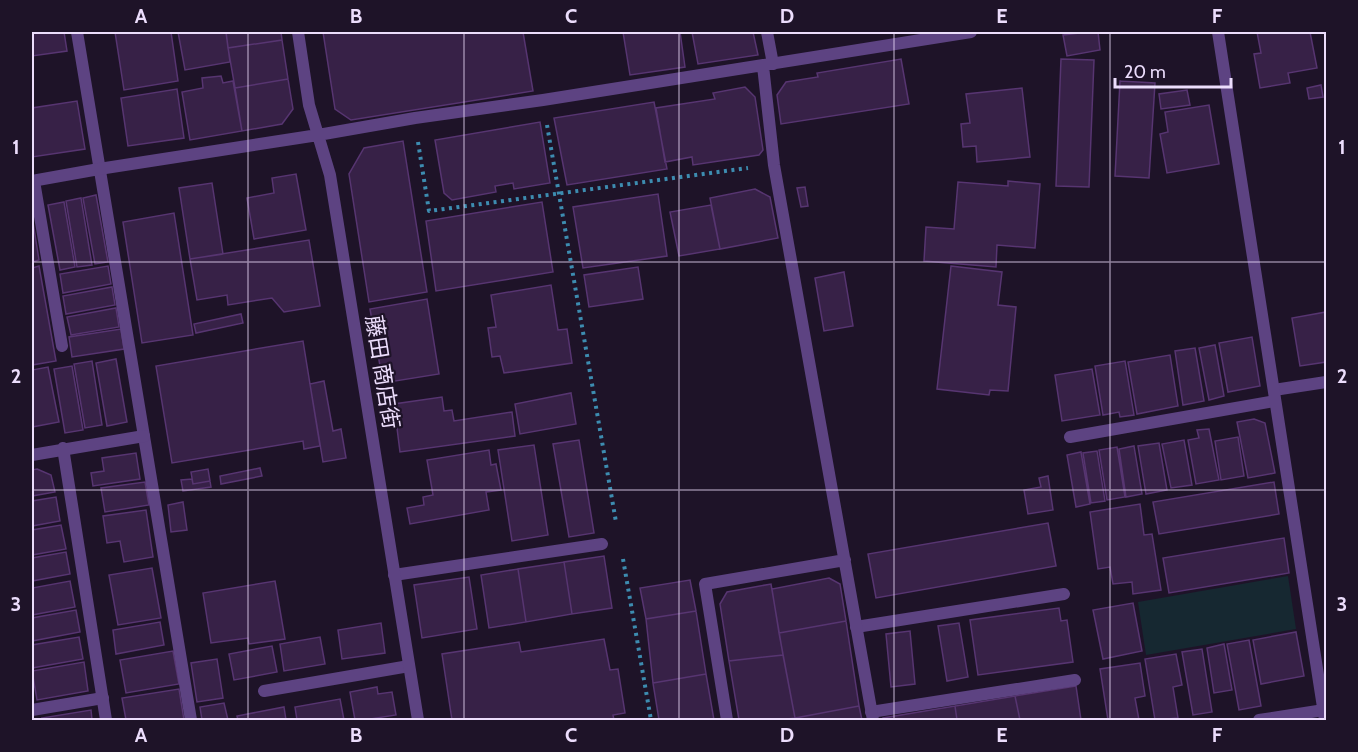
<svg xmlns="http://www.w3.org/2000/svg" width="1358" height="752" font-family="Cabin,'Noto Sans JP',sans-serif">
	<rect width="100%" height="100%" fill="#1e1328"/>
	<path fill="#162831" d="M1288,576L1296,629L1146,655L1138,602Z"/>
	<path fill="#372147" stroke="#573571" stroke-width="1.5" d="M32,32H64L67,51L32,56Z
		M115,32H171L178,81L124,90Z
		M178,32H226L230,62L185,70Z
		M226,32H281L282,40L228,48Z
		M323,32H523L533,91L351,120L335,109Z
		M623,32H680L685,67L630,75Z
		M692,32H753L758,55L698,64Z
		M1088,32H1098L1100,50L1067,56L1063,35Z
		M1257,32H1310L1317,68L1288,73L1290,83L1260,88L1254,54L1261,53Z
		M282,40L288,79L235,88L228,48Z
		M901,59L909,104L781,124L777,95L786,82L818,77L817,73Z
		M1061,59L1094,60L1089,187L1056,186Z
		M221,76L223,83L233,81L242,131L190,140L182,92L203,88L202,78Z
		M288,79L293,109L282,124L242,131L235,88Z
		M1120,81L1155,83L1149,178L1115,176Z
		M1321,85L1323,97L1309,99L1307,88Z
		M745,87L755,97L763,150L759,155L693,165L692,157L665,162L656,108L715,99L713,93Z
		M1022,88L1030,157L977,162L976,146L963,147L961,124L970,123L966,94Z
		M177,89L184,138L128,146L121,98Z
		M1187,90L1190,105L1161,109L1159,94Z
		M77,101L85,149L32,157V108Z
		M654,102L667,169L567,185L554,118Z
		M1209,105L1219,164L1167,173L1160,134L1168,132L1165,112Z
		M540,122L550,183L514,189L513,183L495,186L496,192L452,200L444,193L435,140Z
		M403,141L427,292L369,302L349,174L364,148Z
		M296,174L306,230L254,239L247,198L274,193L272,178Z
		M1008,181L1040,184L1035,248L997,245L996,267L924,261L926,227L954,229L958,182L1008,186Z
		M212,183L223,254L190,259L179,188Z
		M805,187L808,206L801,207L797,188Z
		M755,189L770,197L778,238L720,249L710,198Z
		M658,194L667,256L583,268L573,207Z
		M96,195L108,262L95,264L83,198Z
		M81,198L92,265L77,267L66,201Z
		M64,202L75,267L60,270L48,205Z
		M542,202L553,272L436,291L426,221Z
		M711,205L720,249L679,256L670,212Z
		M174,213L193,335L142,343L123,222Z
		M32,216L39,260L32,262Z
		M309,240L320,306L284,312L272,298L228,305L227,295L197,300L190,259Z
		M39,266L56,361L32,365V268Z
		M108,266L111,284L63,293L60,274Z
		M951,266L1002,272L998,305L1016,307L1008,391L990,390L989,395L937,389Z
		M638,267L643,299L589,307L584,275Z
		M844,272L853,326L824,331L815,278Z
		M551,285L558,330L567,329L572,363L504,373L500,356L492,357L488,328L496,327L491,295Z
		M112,287L115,305L66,314L63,296Z
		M427,299L439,374L383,383L370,309Z
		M116,308L119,327L71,335L67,317Z
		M1326,312V362L1300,366L1292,318Z
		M241,314L243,323L196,333L194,324Z
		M121,329L124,349L72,357L69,337Z
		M1252,337L1260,386L1228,392L1219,343Z
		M303,341L320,446L304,449L303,441L172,463L156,366Z
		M1215,345L1224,396L1209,400L1199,348Z
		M1195,348L1204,401L1183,405L1175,351Z
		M1170,355L1178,406L1137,414L1128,362Z
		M116,359L127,422L107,426L96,363Z
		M92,361L102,425L85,428L74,364Z
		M1125,361L1134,415L1120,417L1119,412L1103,415L1095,366Z
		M72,366L83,430L65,433L54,369Z
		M48,367L59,422L32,427V370Z
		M1092,369L1100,415L1062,421L1055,375Z
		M324,381L333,431L341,429L346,458L323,462L310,384Z
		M571,393L576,424L520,434L515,404Z
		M442,397L444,411L452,410L454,421L512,412L515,436L400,452L394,404Z
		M1254,419L1265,423L1275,473L1248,478L1237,422Z
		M1209,429L1219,480L1196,484L1188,440L1199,438L1197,430Z
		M1238,437L1244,476L1221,480L1215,441Z
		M579,440L594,533L569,537L553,444Z
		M1184,440L1192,485L1171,488L1162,444Z
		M1159,443L1167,490L1146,494L1138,446Z
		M534,445L548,535L512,541L498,450Z
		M1134,446L1142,494L1126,497L1119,449Z
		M1117,447L1125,497L1107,500L1099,450Z
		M489,450L491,465L496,464L501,490L486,492L489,510L410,524L407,508L424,505L423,497L433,495L427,460Z
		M1097,451L1105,501L1091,503L1083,453Z
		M1081,452L1090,504L1076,507L1067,455Z
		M136,453L140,479L93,486L91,473L104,471L102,458Z
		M260,468L262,476L221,484L220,476Z
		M37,469L51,475L55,492L32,496V470Z
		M208,469L210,481L193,484L191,472Z
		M1048,476L1053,510L1028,514L1024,490L1041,487L1039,478Z
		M192,479L193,484L210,481L211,487L183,491L181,480Z
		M145,482L149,505L105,512L101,488Z
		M1274,482L1279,514L1159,534L1153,502Z
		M56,497L60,521L32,526V501Z
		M183,502L187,530L171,532L168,505Z
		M1140,504L1144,535L1152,534L1161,590L1133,594L1132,582L1113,584L1110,567L1098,569L1090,512Z
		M146,510L153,557L124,562L120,541L107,543L103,516Z
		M1048,523L1056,566L876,598L868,554Z
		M61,525L66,549L32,555V530Z
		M1284,538L1289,573L1169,593L1163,558Z
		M66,552L70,574L32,581V558Z
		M604,556L612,608L572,614L564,562Z
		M564,562L572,614L526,622L518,569Z
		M152,568L161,618L118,625L109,575Z
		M518,569L526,622L489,628L481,575Z
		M469,577L477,629L422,638L414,585Z
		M829,578L840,584L846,621L779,633L772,589Z
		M690,580L696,611L646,619L640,588Z
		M70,581L75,607L32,615V588Z
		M275,581L285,639L249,644L248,638L211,643L203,593Z
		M771,584L783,655L729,661L720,604L727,592Z
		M1133,603L1142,651L1103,659L1093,610Z
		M1059,608L1061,621L1067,620L1073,662L978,675L970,620Z
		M76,610L80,632L32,641V618Z
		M696,611L706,674L653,683L646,619Z
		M846,621L859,706L795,718L779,633Z
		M160,622L164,645L116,654L113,630Z
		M381,623L385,653L342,659L338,630Z
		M959,623L968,677L947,681L938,626Z
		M910,631L915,684L891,687L886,634Z
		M1296,632L1304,676L1261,684L1253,640Z
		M79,637L83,659L32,668V645Z
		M320,637L325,664L284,671L280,644Z
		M604,639L610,670L618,669L625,713L613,715L614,720H452L442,654L519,642L521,652Z
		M1249,640L1261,706L1239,710L1227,644Z
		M1224,644L1232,690L1214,693L1207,648Z
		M272,646L277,672L234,680L229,654Z
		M1202,649L1212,712L1193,715L1182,652Z
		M173,651L179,684L126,693L120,660Z
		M1176,654L1182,685L1173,687L1178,718L1155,720L1145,659Z
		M783,655L795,718L779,720H739L729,661Z
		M217,659L223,698L197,702L191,663Z
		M84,662L88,691L37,700L32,671Z
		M1140,663L1145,696L1135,698L1139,720H1108L1100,669Z
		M706,674L714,720H659L653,683Z
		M1076,686L1081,720H1020L1015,696Z
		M377,687L378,694L392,692L396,715L364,720H355L350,692Z
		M179,689L184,720H126L122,698Z
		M1015,696L1020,720H957L955,706Z
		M340,699L344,720H297L295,707Z
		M224,703L228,720H202L200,707Z
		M859,706L862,720H795V718Z
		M955,706L957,720H883V718Z
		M284,707L286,720H238L237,716Z
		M91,710L92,720H43L42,718Z"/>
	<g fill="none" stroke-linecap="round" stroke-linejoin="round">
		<path stroke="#3d8cb0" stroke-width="4" stroke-dasharray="3 4.5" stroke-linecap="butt" d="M547,125L616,522
			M418,142L429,211L748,168
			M623,559L651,720"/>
		<path stroke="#5d4382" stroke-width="12" d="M77,32L191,720
			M34,181L62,346
			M1274,390L1326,382
			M1070,437L1275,401
			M394,575L602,544
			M856,627L1064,594
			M264,691L409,666
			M32,710L103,698
			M871,712L1075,680
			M1259,720L1324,710"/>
		<path stroke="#5d4382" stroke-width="12" d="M298,32L309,105L330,175L418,720
			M767,32L773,64
			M1218,32L1325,720
			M763,66L774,165L873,720
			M32,181L99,169L318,135L415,118L543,100L971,32
			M63,448L106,720
			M32,455L144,436
			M727,720L705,584L845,560"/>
	</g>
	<path fill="none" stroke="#ecddfc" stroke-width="1.5" stroke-opacity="0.55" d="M248,32V720M464,32V720M679,32V720M894,32V720M1110,32V720M32,262H1326M32,490H1326"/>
	<g text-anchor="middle" stroke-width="4.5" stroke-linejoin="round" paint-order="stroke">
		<g font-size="22" fill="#ecddfc" stroke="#1e1328">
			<text transform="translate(383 372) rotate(81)" y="8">藤田 商店街</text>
		</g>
	</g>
	<rect width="1358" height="752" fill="none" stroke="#1e1328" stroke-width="66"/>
	<path d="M1115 78v9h116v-9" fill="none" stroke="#ecddfc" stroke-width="3"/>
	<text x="1124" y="78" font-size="18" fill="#ecddfc" stroke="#1e1328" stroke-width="4.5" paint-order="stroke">20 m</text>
	<rect x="33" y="33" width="1292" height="686" fill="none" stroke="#ecddfc" stroke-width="2"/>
	<g font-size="20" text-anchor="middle" font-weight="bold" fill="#ecddfc">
		<text x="141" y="23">A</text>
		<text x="356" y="23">B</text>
		<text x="571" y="23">C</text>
		<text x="787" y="23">D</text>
		<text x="1002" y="23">E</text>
		<text x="1217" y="23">F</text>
		<text x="16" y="154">1</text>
		<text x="1342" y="154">1</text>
		<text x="16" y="383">2</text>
		<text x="1342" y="383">2</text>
		<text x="16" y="611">3</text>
		<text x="1342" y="611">3</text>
		<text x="141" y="742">A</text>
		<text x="356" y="742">B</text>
		<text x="571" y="742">C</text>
		<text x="787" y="742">D</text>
		<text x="1002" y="742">E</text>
		<text x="1217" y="742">F</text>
	</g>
</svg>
